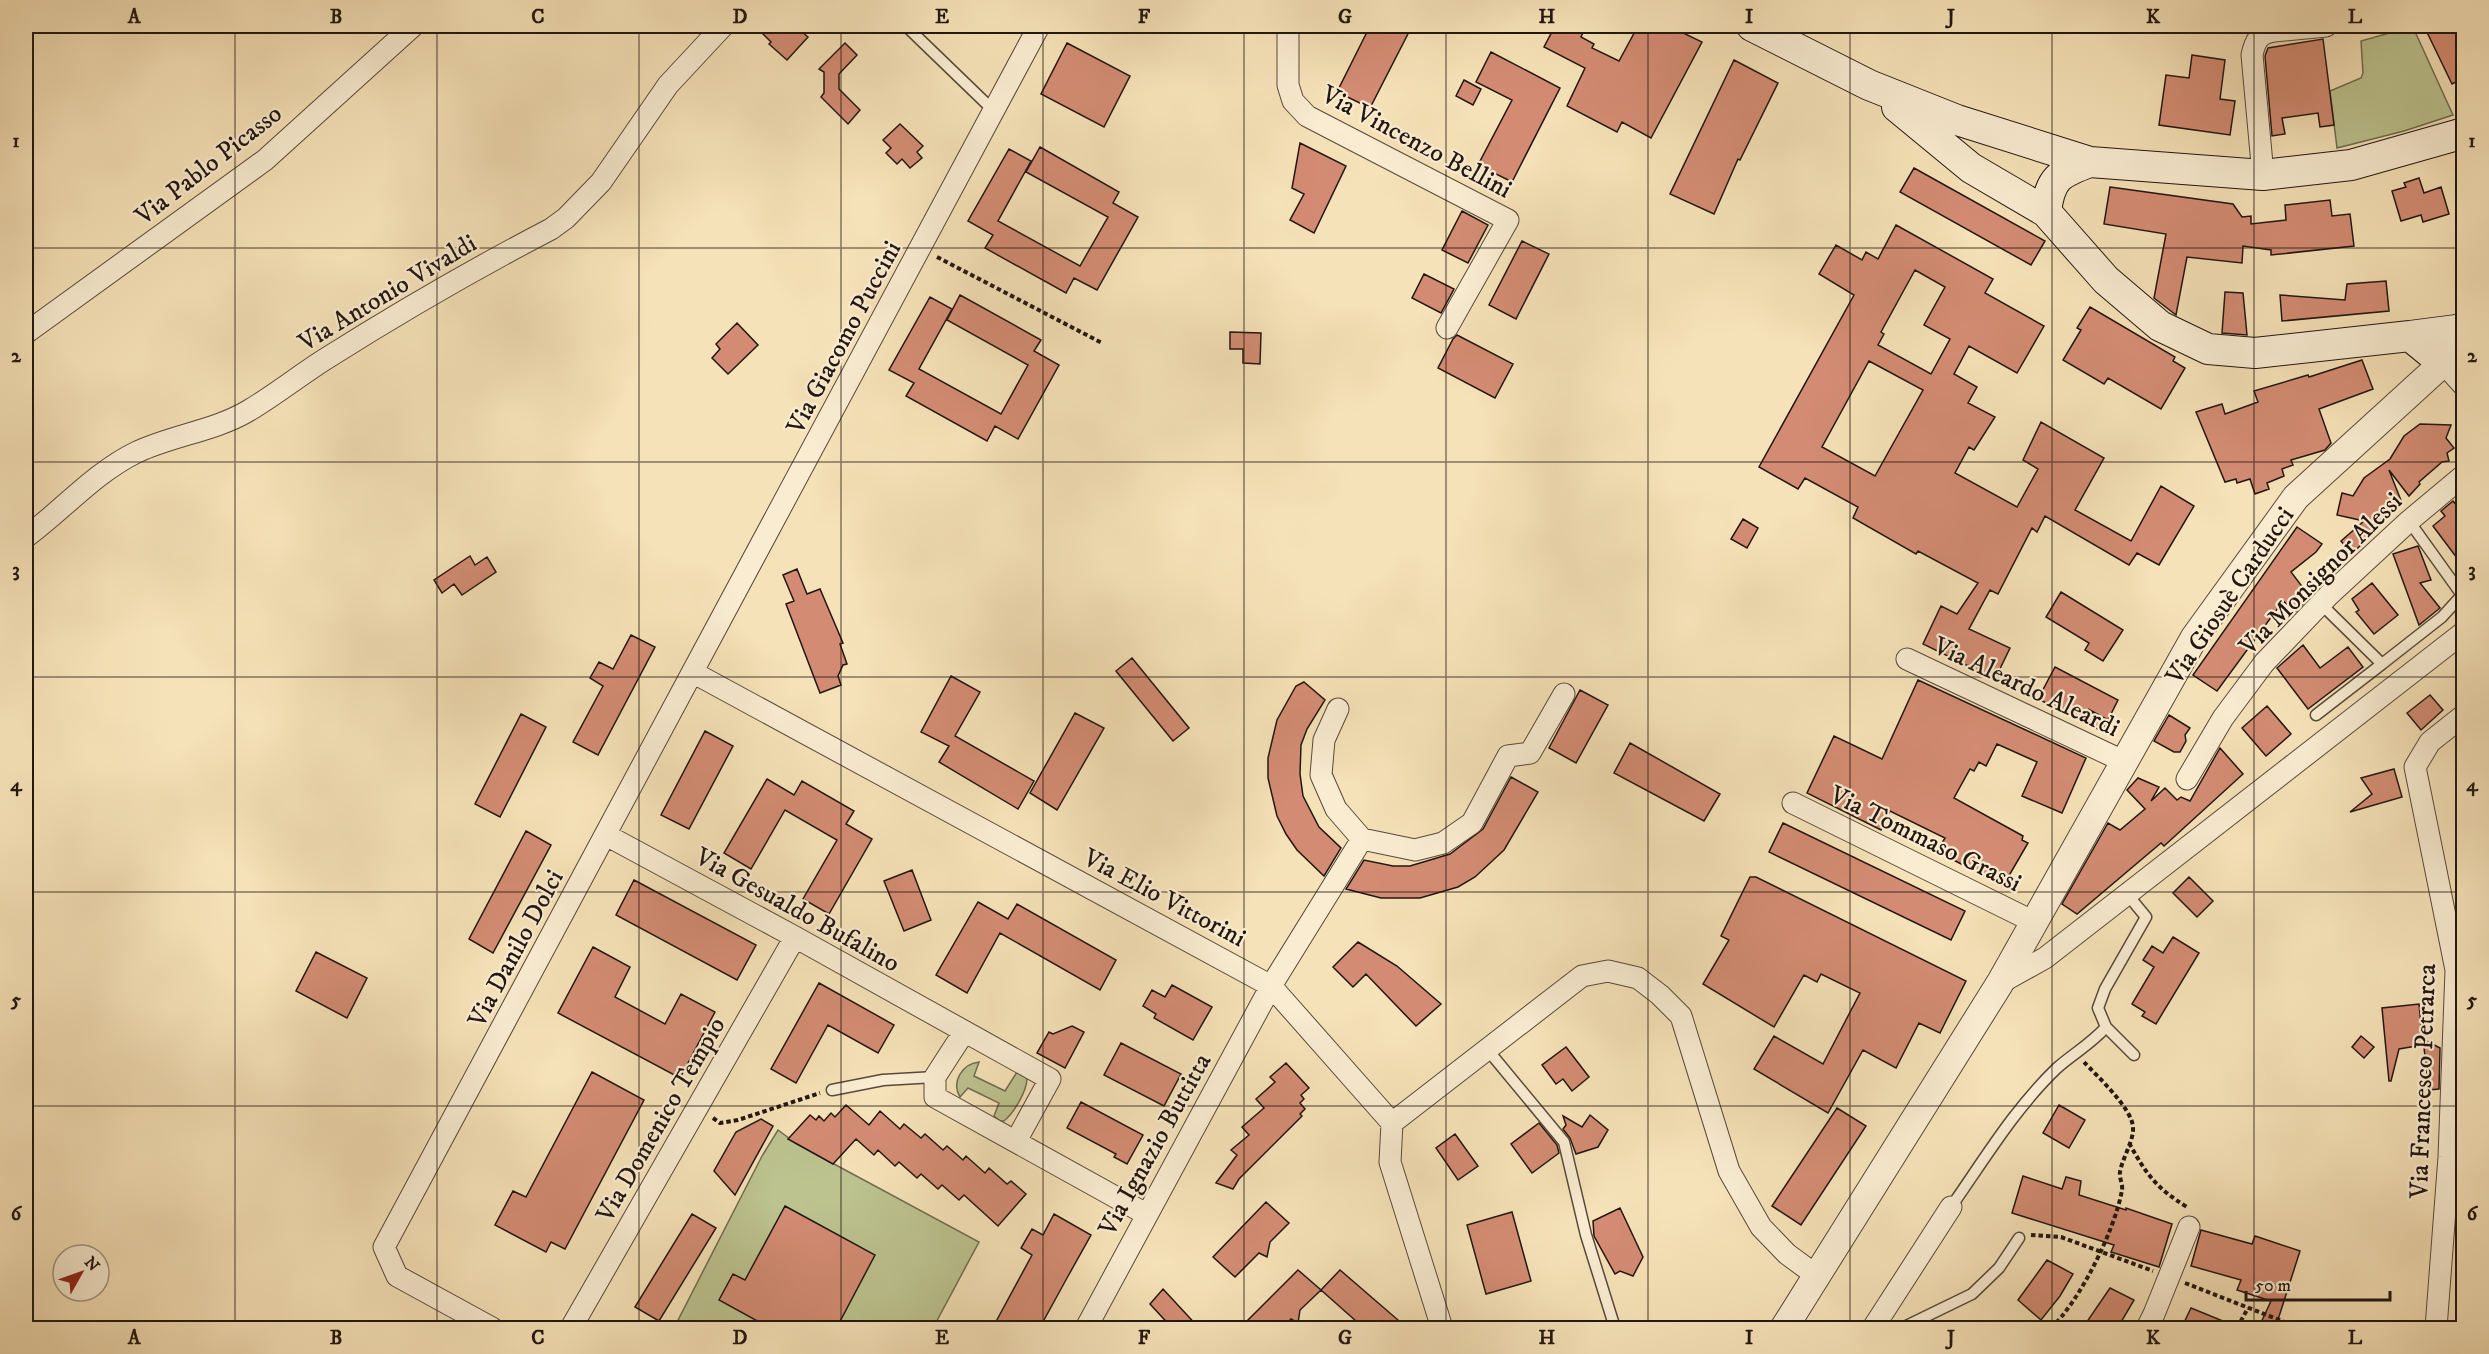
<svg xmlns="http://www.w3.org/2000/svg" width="2489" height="1354" font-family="'IM FELL DW Pica',serif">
	<rect width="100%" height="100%" fill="#f6e2b8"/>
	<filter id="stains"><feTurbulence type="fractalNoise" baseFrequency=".00333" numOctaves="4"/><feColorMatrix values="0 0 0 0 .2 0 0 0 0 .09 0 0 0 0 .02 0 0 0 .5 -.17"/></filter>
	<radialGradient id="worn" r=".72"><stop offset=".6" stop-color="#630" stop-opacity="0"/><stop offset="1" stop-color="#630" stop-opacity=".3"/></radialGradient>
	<path fill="#bcc38f" stroke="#6f6c50" stroke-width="1.5" d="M2407,28L2414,30L2417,36L2453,115L2404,131L2337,148L2330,91L2361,78L2363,73L2361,41Z
		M979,1062L974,1076L1005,1091L1017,1072L1027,1078C1027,1091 1014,1113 1004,1121H1000L994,1116L999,1103L968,1088L960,1097C951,1082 962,1064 979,1062Z
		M778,1130L797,1144L979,1242L933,1328H674L762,1156Z"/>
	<path fill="#d38c73" stroke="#221611" stroke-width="1.5" fill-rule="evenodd" d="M771,26H795L808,37L787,60L769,44L771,42L763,34Z
		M1370,26H1412L1370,108L1337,92Z
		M1555,26H1586L1581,37L1594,44L1592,48L1619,61L1638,26H1669L1702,42L1651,138L1622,122L1617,132L1567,106L1585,68L1544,47Z
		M2424,26H2463V78L2452,84Z
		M2323,39L2334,125L2320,127L2318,113L2282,118L2285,134L2272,136L2265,56L2268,48Z
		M845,43L857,55L839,74V89L860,110L848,124L821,97L824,93V72L819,69Z
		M1067,43L1130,76L1104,127L1041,94Z
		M1491,52L1560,88L1512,182L1478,165L1512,100L1476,82Z
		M2192,55L2225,60L2220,99L2235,101L2230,135L2159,125L2166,75L2189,78Z
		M1734,60L1778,83L1740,160L1738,159L1714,214L1670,194Z
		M1464,80L1481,89L1473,105L1456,96Z
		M900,124L923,146L917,152L922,158L910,168L902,159L897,164L886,153L891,148L883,140Z
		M1300,143L1346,166L1314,233L1290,220L1304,194L1292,188Z
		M1040,147L1119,192L1113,203L1138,217L1097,290L1074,278L1066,293L985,248L993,235L968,221L1009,149L1031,161L998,221L1080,266L1108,217L1026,172Z
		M1914,168L2045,241L2031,265L1900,192Z
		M2419,178L2424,193L2441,187L2449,214L2423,222L2421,215L2401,221L2392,191L2406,187L2404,183Z
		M2110,187L2233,204L2242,217L2251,216V224L2286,220L2285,205L2330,200L2332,216L2350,214L2354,246L2271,255V250L2243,246L2242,263L2187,257L2176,315L2154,298L2166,234L2104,224Z
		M1462,211L1488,225L1468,263L1442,250Z
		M1896,225L1993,279L1985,293L2044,326L2017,373L1969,346L1954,374L1977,387L1968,403L1995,417L1974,450L1969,447L1955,473L2017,507L2038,469L2023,460L2041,422L2104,458L2075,510L2131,541L2161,486L2194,506L2159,565L2137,553L2129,565L2045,516L2037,532L2032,528L1998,594L1990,590L1969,629L2010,648L1995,679L1923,644L1941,606L1957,614L1978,583L1918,551L1916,554L1853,518L1858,507L1805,478L1798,489L1759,467L1854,295L1819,274L1836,245L1862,260L1866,252L1878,259ZM1915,270L1945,287L1924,325L1950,339L1931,374L1878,345L1884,334L1881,332ZM1869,361L1923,390L1875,476L1822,447Z
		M1522,241L1549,254L1516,319L1489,305Z
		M1424,274L1454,289L1441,313L1412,298Z
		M2386,281L2389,311L2282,321L2280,295L2345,300L2347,284Z
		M2225,292L2243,293L2247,335L2222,333Z
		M960,295L1041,340L1034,351L1059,365L1018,439L995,426L987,441L906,396L914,383L889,370L930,297L952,309L919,369L1001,414L1028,365L947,320Z
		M2090,307L2175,357L2173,361L2185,368L2161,409L2108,378L2104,384L2063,360L2081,330L2077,328Z
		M737,323L758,345L728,374L712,358L720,349L716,344Z
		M1230,332L1261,333L1260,364L1243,363V349H1230Z
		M1457,335L1513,364L1495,398L1438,368L1453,339Z
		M2362,360L2373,389L2319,409L2331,443L2325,450L2291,460L2293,465L2282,469L2284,476L2267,483L2269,489L2255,494L2250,479L2237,483L2236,479L2225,482L2196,412L2222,404L2225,414L2258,402L2254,391L2308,375L2309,377Z
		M2420,424L2451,425L2446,438L2454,448L2447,453L2449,461L2442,462L2419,482L2420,484L2409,496L2389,470L2402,503L2352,554L2341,541L2364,521L2337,515L2342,493L2353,496L2364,478L2390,459L2404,436Z
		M2453,501L2457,506L2463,501V566L2433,526L2445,516L2441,511Z
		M1743,519L1758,528L1747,548L1731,539Z
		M2297,527L2322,544L2316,552L2291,572L2310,597L2296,611L2283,601L2217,691L2193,675Z
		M2418,546L2431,580L2420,583L2440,608L2419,625L2393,554Z
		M470,556L475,565L487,557L496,572L462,595L454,584L442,593L434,580Z
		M797,569L807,594L820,589L843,643L840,644L847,664L843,665L838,676L841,685L820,693L786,604L794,601L783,575Z
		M2372,583L2398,615L2374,634L2356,612L2359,610L2352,599Z
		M2061,592L2123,630L2103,661L2085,650L2089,643L2046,617Z
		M631,635L655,647L598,755L573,742L603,686L590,678L599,662L613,669Z
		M2303,645L2320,668L2348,647L2363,667L2308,709L2277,668Z
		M1132,658L1189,728L1173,741L1116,671Z
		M2055,667L2118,700L2108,720L2088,709L2112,733L2110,735L2038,699Z
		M951,676L980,692L955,736L1034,781L1018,809L939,762L949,746L921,732Z
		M1918,680L2086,758L2062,813L2022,796L2037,762L1997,744L1986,766L1979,762L1974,771L1970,769L1954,798L2023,836L2022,840L2028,843L2003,886L1946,856L1947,852L1939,848L1945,838L1890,811L1881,830L1807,793L1834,736L1882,759Z
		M1304,682L1325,700L1307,729L1301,745L1300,774L1303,796L1319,827L1341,848L1324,876L1297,850L1286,834L1277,816L1268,778V758L1277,720L1296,686Z
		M1580,690L1608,705L1576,763L1549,748Z
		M2430,695L2443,710L2421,730L2407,713Z
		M2267,706L2291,734L2266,756L2242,728Z
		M1075,713L1104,728L1057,810L1030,793Z
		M521,714L546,727L500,817L475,804Z
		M2169,715L2190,728L2185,735L2186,741L2180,752H2174L2154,741Z
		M705,731L733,746L689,829L661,815Z
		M1630,743L1720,794L1704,821L1614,773Z
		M2220,748L2243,774L2164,846L2161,843L2077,914L2062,904L2108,823L2120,830L2145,809L2127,790L2138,778L2159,787L2151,801L2165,788L2177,800L2181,797L2190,801Z
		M2394,769L2402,797L2350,812L2372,794L2361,778Z
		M1511,777L1538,792L1504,850L1475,877L1458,887L1420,898H1381L1346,889L1364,860L1393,866H1410L1450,854L1483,829Z
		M767,779L794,795L802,781L854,811L846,824L872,839L829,914L803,899L837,840L785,810L751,869L724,853Z
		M1783,823L1965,911L1951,940L1769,852Z
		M526,831L551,845L493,953L469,939Z
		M912,870L931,920L904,931L884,881Z
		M1750,877H1756L1966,981L1940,1033L1919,1023L1896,1068L1863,1050L1828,1113L1754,1069L1774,1036L1823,1064L1860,993L1821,974L1817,982L1804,975L1774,1027L1703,984L1729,940L1721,936Z
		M2189,877L2213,901L2197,917L2173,893Z
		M634,880L756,945L737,980L616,915Z
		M978,902L1008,919L1017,904L1116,960L1100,990L1000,933L967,993L936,975Z
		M2173,937L2199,953L2156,1024L2142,1016L2145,1012L2132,1004L2154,967L2143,960L2152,946L2163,953Z
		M1358,942L1397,966L1441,1004L1416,1026L1366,974L1353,987L1333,967Z
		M593,947L630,967L615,997L665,1024L681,994L715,1012L680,1078L558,1013Z
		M316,952L367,978L347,1018L296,991Z
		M819,983L894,1025L878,1053L828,1025L796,1083L771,1069Z
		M1172,985L1212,1007L1193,1040L1154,1018L1156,1014L1143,1006L1152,990L1165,997Z
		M2419,1004L2423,1045L2399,1049L2391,1081H2389L2382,1008Z
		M1072,1026L1084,1032L1065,1068L1037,1053L1049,1032L1053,1034Z
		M2361,1036L2374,1047L2364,1058L2352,1047Z
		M2423,1039L2440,1048L2439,1089L2429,1090Z
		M1121,1043L1181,1074L1164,1106L1104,1075Z
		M1566,1047L1589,1077L1572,1091L1563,1079L1556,1084L1542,1065Z
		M1286,1063L1309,1088L1301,1095L1304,1099L1300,1103L1305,1109L1300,1114L1302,1116L1239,1179L1233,1189L1216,1183L1237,1155L1231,1150L1249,1135L1242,1127L1264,1108L1256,1099L1275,1082L1270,1077Z
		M592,1072L644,1100L565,1249L551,1242L546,1252L495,1225L513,1191L526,1197Z
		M1081,1102L1143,1135L1127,1164L1114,1157L1116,1154L1067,1128Z
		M846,1105L869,1125L880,1111L900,1129L904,1124L921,1138L925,1134L943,1150L947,1146L963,1160L966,1156L985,1173L989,1168L1007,1184L1011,1181L1026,1194L998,1226L964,1195L959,1200L942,1185L938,1189L921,1174L917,1178L899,1162L895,1166L878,1150L874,1155L856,1139L833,1164L788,1139L810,1115L816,1120L819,1116L824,1121L831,1113L835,1117Z
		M2059,1105L2085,1120L2069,1148L2043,1133Z
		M1837,1108L1866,1126L1801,1225L1772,1206Z
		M1590,1115L1608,1130L1598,1147L1576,1154L1570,1138L1563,1129L1566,1125L1563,1116L1582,1127Z
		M761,1119L773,1126L735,1195L714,1171L736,1132Z
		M1539,1123L1557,1145L1559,1153L1532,1173L1511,1144Z
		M1455,1134L1478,1166L1458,1180L1436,1148Z
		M2023,1176L2062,1189L2066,1177L2081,1181L2079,1195L2126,1210V1208L2172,1224L2159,1267L2111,1252L2114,1245L2012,1213Z
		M1266,1202L1289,1223L1270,1242L1267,1257L1259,1253L1235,1277L1213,1257Z
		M785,1206L875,1255L836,1329H772L719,1300L733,1274L745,1280Z
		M1620,1208L1643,1257L1633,1276L1620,1271L1615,1274L1594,1236L1593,1221Z
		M1512,1212L1531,1281L1486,1294L1467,1225Z
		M692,1214L716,1228L659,1321L635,1307Z
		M1054,1214L1091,1235L1067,1278L1039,1329H992L1032,1255L1021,1248L1032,1229L1043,1235Z
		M2201,1230L2252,1244L2255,1236L2300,1251L2275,1329H2258L2271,1301L2237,1290L2241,1280L2191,1266Z
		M2047,1260L2073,1274L2060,1296L2041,1320L2018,1300Z
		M1298,1270L1321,1290L1300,1310L1298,1323L1291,1319L1282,1329H1239Z
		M1340,1270L1398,1320L1391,1329H1365L1321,1290Z
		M2110,1288L2134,1300L2117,1329H2082Z
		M1163,1289L1200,1329H1173L1150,1304Z
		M2191,1308L2240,1328V1329H2181Z"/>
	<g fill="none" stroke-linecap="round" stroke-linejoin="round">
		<g stroke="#57493b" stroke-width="13">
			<path id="service" d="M906,26L994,111
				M2320,603L2382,664L2442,617L2462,595L2409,521
				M2316,715L2382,664
				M2127,894L2146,917L2105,989L2098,1008L2106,1027L2134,1055
				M1487,1049L1564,1142L1586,1235L1615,1328
				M832,1090L883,1080L935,1077
				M1951,1207C1984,1160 2015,1108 2057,1068C2073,1054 2092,1043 2106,1027
				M1902,1328L1972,1294L1999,1268L2019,1238"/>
		</g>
		<g stroke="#57493b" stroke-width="23">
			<path id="minor" d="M1288,26V85L1293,101L1307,116L1508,220L1447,328
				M2272,26L2274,31L2326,26
				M2263,175L2252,55C2255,41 2259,33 2274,31
				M26,333L265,160L413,26
				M2443,363L2464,386
				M26,537C64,509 94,473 137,452C173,435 214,431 248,411C275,395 300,375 327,358C400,312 474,269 551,229L566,218L601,182L668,85L723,26
				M1907,659L2125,762
				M694,673L1271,986L1392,1123L1390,1162L1442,1328
				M1338,709L1324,740L1321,775L1336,809L1362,839L1415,850L1443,843L1472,823L1508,756L1530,753L1564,694
				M2187,779L2223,718L2264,663L2329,595L2409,521L2464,475
				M1793,803L2034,922
				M606,835L795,937L1050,1079L1016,1141
				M2000,983L2045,958L2464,632
				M964,1032L935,1077V1097L1146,1214
				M1392,1123L1582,976L1608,971L1638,978L1660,995L1681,1016L1729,1171L1761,1227L1787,1254L1817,1276
				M492,1328L397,1276L384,1247L1039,26
				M571,1328L795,937
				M1086,1328L1271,986L1362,839
				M1873,1328L1951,1207
				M2147,1328L2154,1314L2189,1227
				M2436,1328L2449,1157L2456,970L2415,767L2430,742L2464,715"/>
		</g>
		<g stroke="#57493b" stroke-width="29">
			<path id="tertiary" d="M1784,1328L2000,983L2194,638L2296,497L2443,363"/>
		</g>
		<g stroke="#221611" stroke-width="32">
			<path id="secondary" d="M1752,26L1869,85L1957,120L2090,162L2263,175L2351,165L2464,133
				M1897,107L1971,168L2046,212L2106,280L2160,326L2208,349L2255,353L2410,336L2443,363L2464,347
				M2046,212C2050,178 2059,173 2090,162
				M2410,336L2464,329"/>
		</g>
		<path stroke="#221611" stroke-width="4" stroke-dasharray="4.5 3" stroke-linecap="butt" d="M937,257L1102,343
			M713,1118L720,1123L738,1120L820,1093
			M2129,1143C2147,1175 2155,1187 2187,1207
			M2031,1235L2061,1237L2153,1271
			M2185,1283L2300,1328
			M2051,1328C2080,1301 2115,1230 2122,1190C2123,1184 2119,1178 2120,1172C2122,1159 2134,1140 2133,1128C2133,1109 2096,1075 2084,1062
			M2237,1328L2248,1308"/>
		<use href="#service" stroke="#f9ecd1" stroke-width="10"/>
		<use href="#minor" stroke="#f9ecd1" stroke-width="21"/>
		<use href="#tertiary" stroke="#f9ecd1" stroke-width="27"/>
		<use href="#secondary" stroke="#f9ecd1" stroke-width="30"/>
	</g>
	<path fill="none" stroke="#221611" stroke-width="1.5" stroke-opacity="0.55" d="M235,26V1328M437,26V1328M639,26V1328M841,26V1328M1043,26V1328M1244,26V1328M1446,26V1328M1648,26V1328M1850,26V1328M2052,26V1328M2254,26V1328M26,248H2464M26,462H2464M26,677H2464M26,892H2464M26,1106H2464"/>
	<g text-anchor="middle" stroke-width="4.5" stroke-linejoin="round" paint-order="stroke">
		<g font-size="26" fill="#221611" stroke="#f9ecd1">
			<text transform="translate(1417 141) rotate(28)" y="9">Via Vincenzo Bellini</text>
			<text transform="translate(208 164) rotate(-38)" y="9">Via Pablo Picasso</text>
			<text transform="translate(387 292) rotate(-31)" y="9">Via Antonio Vivaldi</text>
			<text transform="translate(843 337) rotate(-62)" y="9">Via Giacomo Puccini</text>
			<text transform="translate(2320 573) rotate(-45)" y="9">Via Monsignor Alessi</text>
			<text transform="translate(2229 595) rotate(-56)" y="9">Via Giosuè Carducci</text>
			<text transform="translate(2027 686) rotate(25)" y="9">Via Aleardo Aleardi</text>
			<text transform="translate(1926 838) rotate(26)" y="9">Via Tommaso Grassi</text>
			<text transform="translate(1165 897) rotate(28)" y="9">Via Elio Vittorini</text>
			<text transform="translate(798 909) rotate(29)" y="9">Via Gesualdo Bufalino</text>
			<text transform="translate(515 948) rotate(-62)" y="9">Via Danilo Dolci</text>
			<text transform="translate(2422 1081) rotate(-88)" y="9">Via Francesco Petrarca</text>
			<text transform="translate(660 1119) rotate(-60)" y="9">Via Domenico Tempio</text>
			<text transform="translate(1154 1144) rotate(-61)" y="9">Via Ignazio Buttitta</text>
		</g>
	</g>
	<rect width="2489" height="1354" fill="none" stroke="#f6e2b8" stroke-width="66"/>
	<g transform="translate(81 1273) rotate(50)"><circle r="28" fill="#f9ecd1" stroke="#a39684" stroke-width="1.5"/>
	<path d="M0-4.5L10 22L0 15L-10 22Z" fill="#8f2418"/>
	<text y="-9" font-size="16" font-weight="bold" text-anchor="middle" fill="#221611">N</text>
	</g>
	<path d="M2246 1291v9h144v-9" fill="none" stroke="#221611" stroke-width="3"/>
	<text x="2255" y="1291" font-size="18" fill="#221611" stroke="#f9ecd1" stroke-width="4.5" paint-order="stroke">50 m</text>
	<rect x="33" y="33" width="2423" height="1288" fill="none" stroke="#221611" stroke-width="2"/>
	<g font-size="20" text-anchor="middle" font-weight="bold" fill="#221611">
		<text x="134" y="23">A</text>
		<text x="336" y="23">B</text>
		<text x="538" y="23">C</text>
		<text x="740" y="23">D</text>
		<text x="942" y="23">E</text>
		<text x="1144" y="23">F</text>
		<text x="1345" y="23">G</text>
		<text x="1547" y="23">H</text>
		<text x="1749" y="23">I</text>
		<text x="1951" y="23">J</text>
		<text x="2153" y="23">K</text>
		<text x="2355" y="23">L</text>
		<text x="16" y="147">1</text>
		<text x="2472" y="147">1</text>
		<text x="16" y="362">2</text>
		<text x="2472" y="362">2</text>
		<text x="16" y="576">3</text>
		<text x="2472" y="576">3</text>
		<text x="16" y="791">4</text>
		<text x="2472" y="791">4</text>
		<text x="16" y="1006">5</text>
		<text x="2472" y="1006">5</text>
		<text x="16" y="1220">6</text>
		<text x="2472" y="1220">6</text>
		<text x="134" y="1344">A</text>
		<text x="336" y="1344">B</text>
		<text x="538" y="1344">C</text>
		<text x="740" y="1344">D</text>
		<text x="942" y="1344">E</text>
		<text x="1144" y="1344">F</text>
		<text x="1345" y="1344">G</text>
		<text x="1547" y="1344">H</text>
		<text x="1749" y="1344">I</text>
		<text x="1951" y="1344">J</text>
		<text x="2153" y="1344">K</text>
		<text x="2355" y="1344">L</text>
	</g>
	<rect width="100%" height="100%" filter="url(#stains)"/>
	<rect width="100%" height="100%" fill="url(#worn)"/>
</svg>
